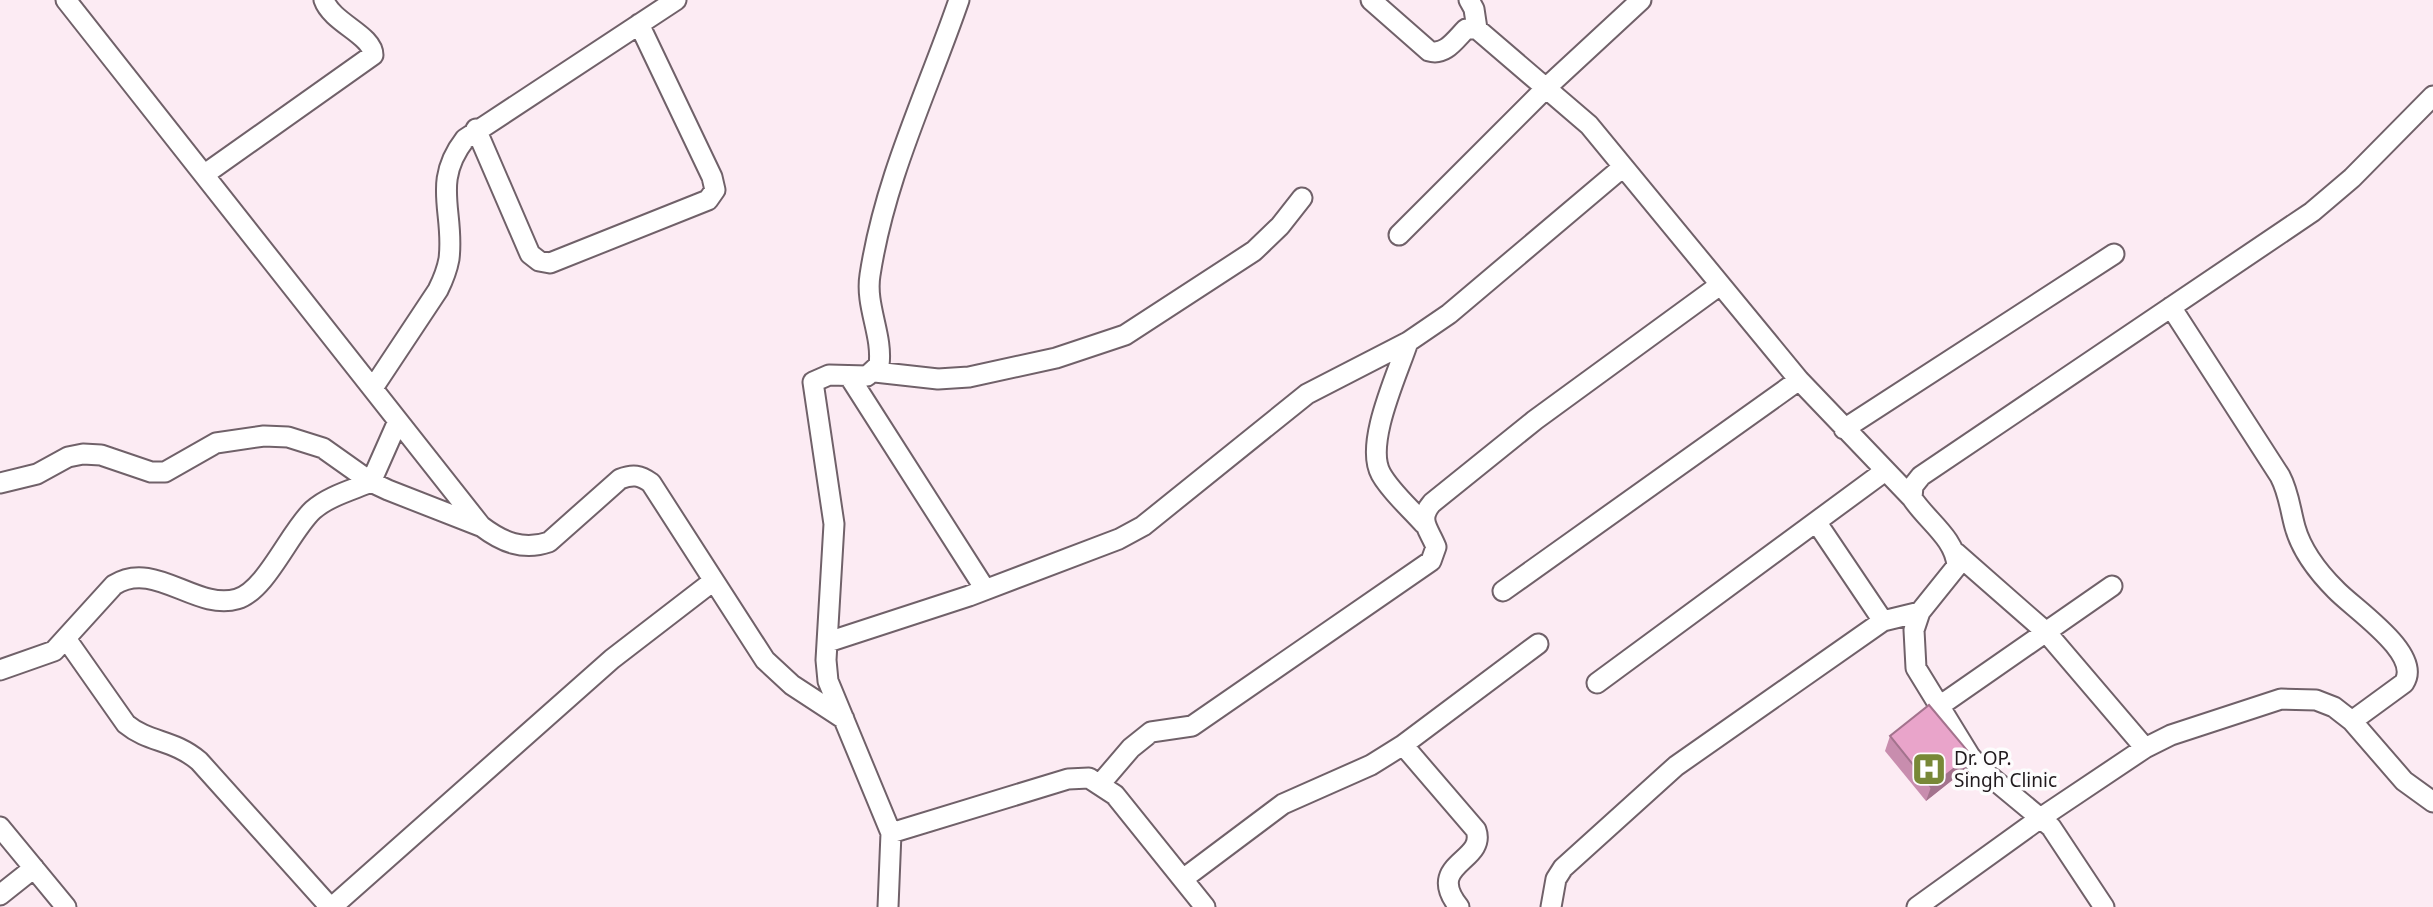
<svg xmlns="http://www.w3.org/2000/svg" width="2433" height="907" font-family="'Noto Sans',sans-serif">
	<rect width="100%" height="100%" fill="#fcebf3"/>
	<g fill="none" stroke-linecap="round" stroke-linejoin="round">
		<g stroke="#706169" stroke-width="23">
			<path id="minor" d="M66,0L481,526C502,542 523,551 549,542L620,479C633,474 640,475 651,483L765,660L792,685L844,719
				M1371,0L1429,51C1445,56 1455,40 1466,29H1477L1589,125L1799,380L1912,498
				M1469,0L1474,9L1477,29
				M476,129L530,254L539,261L550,263L708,200L715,190L712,177L639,24
				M205,174L373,55C373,35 332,23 324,0
				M1399,235L1547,87L1641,0
				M2171,307L2280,476C2289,493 2290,509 2295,527C2302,552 2318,572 2336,590C2354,609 2423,654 2404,683L2352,721
				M1408,342C1398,373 1364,444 1381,474C1391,492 1410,508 1424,524
				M875,372L938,379L969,377L1056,358L1125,335L1254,251L1280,226L1302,198
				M849,376L985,589
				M373,388L438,290C443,280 447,270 449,259C455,212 431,183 465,139L676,0
				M1844,429L2114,254
				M0,483L37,474L68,457L83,454L101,455L151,472H165L216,443L264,436L288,437L323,448L371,482L388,490L480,526
				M1817,523L1883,621
				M1956,553L2046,632L2145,748
				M1503,591L1799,380
				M67,640L126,724C149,743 173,739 199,761L330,907
				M828,642L969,596L1119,539L1143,526L1307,394L1408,342L1449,314L1623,167
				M0,670L54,651L114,585C154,559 196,611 237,599C266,591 290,531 313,510C329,496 352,490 371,482L398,421
				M1597,683L1885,471
				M1938,707L2112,586
				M1403,745L1476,830C1487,862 1424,863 1459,907
				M1101,783L1131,748L1151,732L1192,726L1431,561L1436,547C1429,529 1417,520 1432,503L1535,420L1720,285
				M0,827L66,907
				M891,833L1068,779L1089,778L1115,795L1205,907
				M1183,879L1283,804L1371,765L1403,745L1538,644
				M0,895L34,868
				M332,907L612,659L712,582
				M888,907L891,833L828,681L826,660L834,524L813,382L829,375L867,376L879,365C883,335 865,306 870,275C885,177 927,93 959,0
				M1551,907L1556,879L1563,868L1676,766L1883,621L1920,612
				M1917,907L2042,817L2145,748L2171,735L2281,699L2316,700L2334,707L2352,721L2404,781L2433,802
				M2104,907L2051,827L1981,769L1970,756L1916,668L1914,630L1920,612L1957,566C1955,538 1927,521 1912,498L1913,486L1921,476L2312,212L2352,178L2433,96"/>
		</g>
		<use href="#minor" stroke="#fff" stroke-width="19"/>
	</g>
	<path fill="#c88dae" d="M1890,736L1965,770L1926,801L1885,751Z"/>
	<path fill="#a3738d" d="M1971,755L1965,770L1926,801L1931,787Z"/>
	<path fill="#e9a4ca" stroke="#a3738d" stroke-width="2" d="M1929,705L1971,755L1931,787L1890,736Z"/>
	<defs>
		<g id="hospital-square" transform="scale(1.75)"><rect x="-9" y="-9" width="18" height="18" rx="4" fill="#788837" stroke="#fdfdfd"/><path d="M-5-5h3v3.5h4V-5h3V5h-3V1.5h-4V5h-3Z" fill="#fff"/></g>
	</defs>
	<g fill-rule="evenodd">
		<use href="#hospital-square" x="1929" y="769"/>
	</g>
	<g text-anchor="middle" stroke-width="7" stroke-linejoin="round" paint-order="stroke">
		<g font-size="19" fill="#201a1d" stroke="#fdfdfd" text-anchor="start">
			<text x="1954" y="765">Dr. OP.<tspan x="1954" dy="22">Singh Clinic</tspan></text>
		</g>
	</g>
</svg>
